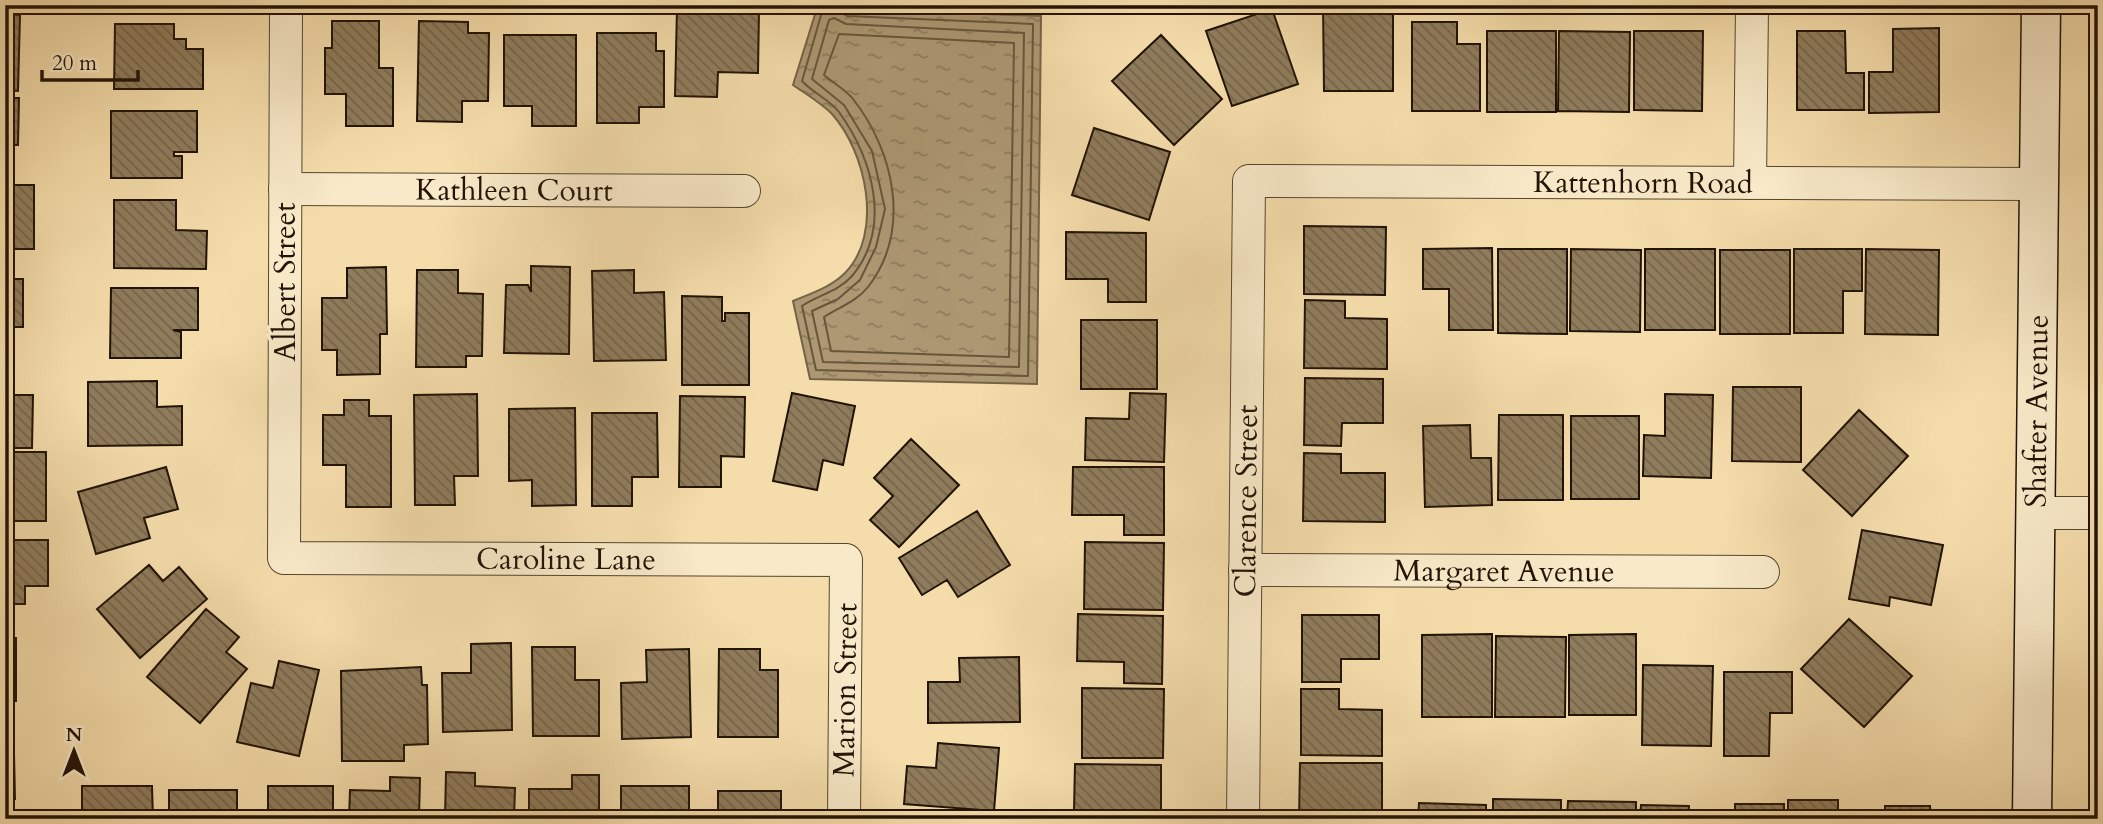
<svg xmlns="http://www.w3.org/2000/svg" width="2103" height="824" font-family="Cardo,serif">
	<defs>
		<pattern id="water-ripples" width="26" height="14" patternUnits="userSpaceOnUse" patternTransform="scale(1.75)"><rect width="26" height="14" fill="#ad9873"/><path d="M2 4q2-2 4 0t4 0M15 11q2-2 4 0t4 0" fill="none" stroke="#8c7b5c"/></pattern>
		<pattern id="building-back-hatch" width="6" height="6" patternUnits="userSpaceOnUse" patternTransform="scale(1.75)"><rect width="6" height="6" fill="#8f7c5c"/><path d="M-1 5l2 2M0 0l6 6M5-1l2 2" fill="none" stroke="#74644a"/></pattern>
	</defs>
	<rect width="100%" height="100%" fill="#f5ddab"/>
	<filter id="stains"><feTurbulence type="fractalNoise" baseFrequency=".00286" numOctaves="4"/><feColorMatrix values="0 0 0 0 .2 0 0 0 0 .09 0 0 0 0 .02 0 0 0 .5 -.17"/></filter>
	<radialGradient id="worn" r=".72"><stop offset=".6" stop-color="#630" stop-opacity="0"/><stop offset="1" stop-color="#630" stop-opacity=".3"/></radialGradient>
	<path fill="url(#water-ripples)" stroke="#756347" stroke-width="2" d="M817,8L1041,16L1037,384L810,379L793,301C812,293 831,287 845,273C884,233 866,152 832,114C821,103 806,94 793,85Z"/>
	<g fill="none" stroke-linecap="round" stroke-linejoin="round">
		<path stroke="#67563c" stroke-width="2" d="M824,5L802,81C813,93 830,100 839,112C872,158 893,227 852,276C838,292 818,295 802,306L816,370L1028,376L1033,24L847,16L841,12L839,5
			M834,18L846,24L1024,33L1019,367L823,362L812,311L838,299L860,280L876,247L885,209L872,151L844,105L812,79L829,20Z
			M839,34L1014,43L1009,357L831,351L824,317C839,307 856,302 868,287C912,230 894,151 853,99C845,89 833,83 824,75Z"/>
	</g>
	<path fill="url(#building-back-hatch)" stroke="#211306" stroke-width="2" d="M1323,5H1393V91H1324Z
		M677,8L759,9L758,73L718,72L717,97L675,96Z
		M1272,9L1298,84L1232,106L1206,31Z
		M5,14L20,15L18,91L5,90Z
		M332,21H379V68H393V126H346V94H325V48H332Z
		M419,21L468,22V33H489L488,101H462V122L417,121Z
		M1412,22H1457V44H1480V111H1412Z
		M115,24H174V39H186V49H203V89H114Z
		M1939,28V112L1869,113V72H1893V29Z
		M1487,31H1556V112H1487Z
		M1559,31L1630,32L1629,112L1558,111Z
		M1634,31H1703L1702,111L1634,110Z
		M1797,31H1845L1846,73H1864V110H1797Z
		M597,33H656V51H664V107H639V123H597Z
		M504,35H576V126H532V106H504Z
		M1161,35L1222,99L1174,145L1112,81Z
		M5,98H19L18,145H5Z
		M111,111H197V152H174V156H182V178H111Z
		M1094,128L1170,152L1149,220L1072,195Z
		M5,185H34V249H5Z
		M114,200H176V230L207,231L206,269L114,268Z
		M1304,226L1386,227L1385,295L1304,294Z
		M1066,232L1146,233V302H1108V279H1066Z
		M1492,248L1493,330H1449V289H1423V249Z
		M1498,249H1567V334L1498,333Z
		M1571,249L1641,250L1640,332L1570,331Z
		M1645,249H1715V330H1645Z
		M1794,249H1862V291H1843V333H1794Z
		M1866,249L1939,250L1938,335L1865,334Z
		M1720,250H1790V334H1720Z
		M531,266L570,267L569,354L504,353L506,285H528L531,292Z
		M386,267L387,334H380V374L337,375V350H322V298H347V268Z
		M417,270H458V293L483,294L482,356H466V367H416Z
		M634,270V293L664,292L666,360L594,361L592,271Z
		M5,279H23V327H5Z
		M111,288H198V330H173L181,332V358H110Z
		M682,296L722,297V321H725V313H749V385H682Z
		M1305,300L1345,301V318L1387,319V369L1304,368Z
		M1081,320H1157V389H1081Z
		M1305,378L1383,379V423H1342L1341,446L1304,445Z
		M157,381V407L182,406V445L88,446V382Z
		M1733,387H1801V462L1732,461Z
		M792,393L855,406L843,465L823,460L817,490L773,481Z
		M1130,393L1166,394L1164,462L1085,460L1086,418L1129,419Z
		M477,394L478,476H454L455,505H415L414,395Z
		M1665,394L1713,395L1711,478L1643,476L1644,435L1665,436Z
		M5,395H33L32,448H5Z
		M680,396L745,397L744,457L721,456V487H679Z
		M344,400H369V416H391V507H346V465H323V415H344Z
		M575,408L576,505L532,506V480L509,481V409Z
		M1859,410L1908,456L1852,516L1803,470Z
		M592,413H657L658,477H632V506H592Z
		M1499,415H1563V500H1498Z
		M1571,416H1639V499H1571Z
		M1470,425L1471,458H1491L1492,505L1425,507L1423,426Z
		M911,439L959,485L899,547L870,520L893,496L874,478Z
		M5,452H46V521H5Z
		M1304,453L1341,454V473H1385V522L1303,521Z
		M166,467L178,509L144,518L150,538L96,554L78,492Z
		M1073,467H1164V535H1124V515H1072Z
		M977,511L1010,565L958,597L947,580L922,595L899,558Z
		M1862,530L1943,545L1931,605L1890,597L1889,606L1849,599Z
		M5,540H48V586H25V604H5Z
		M1085,542L1164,543L1163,610L1084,609Z
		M149,565L163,581L179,567L207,599L140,658L97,609Z
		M206,609L239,637L226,652L247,669L200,723L147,677Z
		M1078,614L1163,616L1162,684L1124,683V662L1077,661Z
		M1302,615H1379V659H1341V682H1302Z
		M1849,619L1912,676L1864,727L1801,669Z
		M1492,634V717H1422V635Z
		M1636,634V715H1569V635Z
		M1496,636L1566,637L1565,717H1495Z
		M5,638H16V701H5Z
		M511,643L512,730L443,732L442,673H471V644Z
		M532,647H575V680H599V736H533Z
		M689,649L691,737L622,739L621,683L647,682L646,650Z
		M719,649H760V670H778V737H718Z
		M1019,657L1020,722L928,723V682H960L959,658Z
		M279,661L319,670L299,756L237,742L251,683L273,688Z
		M1643,665L1713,666L1711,746L1642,745Z
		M421,667L422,685H427L428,744L404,745V761H342L341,671Z
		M1724,672H1792V713H1770L1769,756H1724Z
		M1082,688L1164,689L1163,758H1082Z
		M1301,689H1339V709L1382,710V756L1301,755Z
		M938,743L999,748L994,811L904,804L907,766L936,768Z
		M5,753H14L15,799H5Z
		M1300,763H1382V811H1341V819H1299Z
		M1075,764L1161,765V819H1119V812L1074,811Z
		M446,772L475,773V786L515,788L514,819H445Z
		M572,775H599V819H529V789H572Z
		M390,777L420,778L419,819H349L350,790L390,791Z
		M82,786H152L153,819H82Z
		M268,786H333V819H268Z
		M621,786H689V819H621Z
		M169,790H237V819H169Z
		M718,791H781V819H718Z
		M1493,799L1561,800V819H1493Z
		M1788,800H1838V819H1788Z
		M1568,801L1636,802V819H1567Z
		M1419,803L1486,805V819H1418Z
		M1735,804H1784V819H1735Z
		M1641,805L1689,806L1688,819H1640Z
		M1885,806H1930L1931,819H1885Z
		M5,812H14V819H5Z"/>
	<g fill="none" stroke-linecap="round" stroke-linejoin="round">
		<g stroke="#56462f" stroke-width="34">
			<g id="minor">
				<path id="s1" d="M286,5L284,558L846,560L844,819"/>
				<path d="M1750,183L1752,5"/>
				<path id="s2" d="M285,189L744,191"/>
				<path d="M2037,513H2098"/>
				<path id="s3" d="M1245,570L1763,572"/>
				<path id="s4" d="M1243,819L1249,181L2040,184"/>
			</g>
		</g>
		<g stroke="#211306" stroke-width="41">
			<g id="secondary">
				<path id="s5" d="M2032,819L2041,5"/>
			</g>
		</g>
		<use href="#minor" stroke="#f8e9c8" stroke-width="32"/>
		<use href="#secondary" stroke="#f8e9c8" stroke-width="38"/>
	</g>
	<g text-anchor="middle" stroke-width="7" stroke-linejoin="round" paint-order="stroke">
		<g font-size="30" fill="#211306" stroke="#f8e9c8">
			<text dy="10" stroke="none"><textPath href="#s4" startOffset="1032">Kattenhorn Road</textPath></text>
			<text dy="10" stroke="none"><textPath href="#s2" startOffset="229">Kathleen Court</textPath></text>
			<text transform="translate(285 282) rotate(-90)" y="10">Albert Street</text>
			<text dy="10" stroke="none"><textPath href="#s5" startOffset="408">Shafter Avenue</textPath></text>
			<text dy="10" stroke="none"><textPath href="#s4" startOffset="318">Clarence Street</textPath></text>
			<text dy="10" stroke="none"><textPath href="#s1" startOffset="835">Caroline Lane</textPath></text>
			<text dy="10" stroke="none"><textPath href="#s3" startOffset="259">Margaret Avenue</textPath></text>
			<text transform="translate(845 690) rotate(-89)" y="10">Marion Street</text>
		</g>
	</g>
	<rect width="2103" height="824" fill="none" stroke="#f5ddab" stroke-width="28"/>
	<rect x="7" y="7" width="2089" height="810" fill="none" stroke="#211306" stroke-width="3.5"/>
	<rect x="14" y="14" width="2075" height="796" fill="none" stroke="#211306" stroke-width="2"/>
	<g transform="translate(74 751)" stroke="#f8e9c8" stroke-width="5" paint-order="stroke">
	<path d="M0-5L12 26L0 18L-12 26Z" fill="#211306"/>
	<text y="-10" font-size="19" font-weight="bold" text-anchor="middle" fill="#211306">N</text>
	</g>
	<path d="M42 70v10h96v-10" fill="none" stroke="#211306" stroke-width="3.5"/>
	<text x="52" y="70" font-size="21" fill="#211306" stroke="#f8e9c8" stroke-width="5" paint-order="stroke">20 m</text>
	<rect width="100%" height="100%" filter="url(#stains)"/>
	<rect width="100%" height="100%" fill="url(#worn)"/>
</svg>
